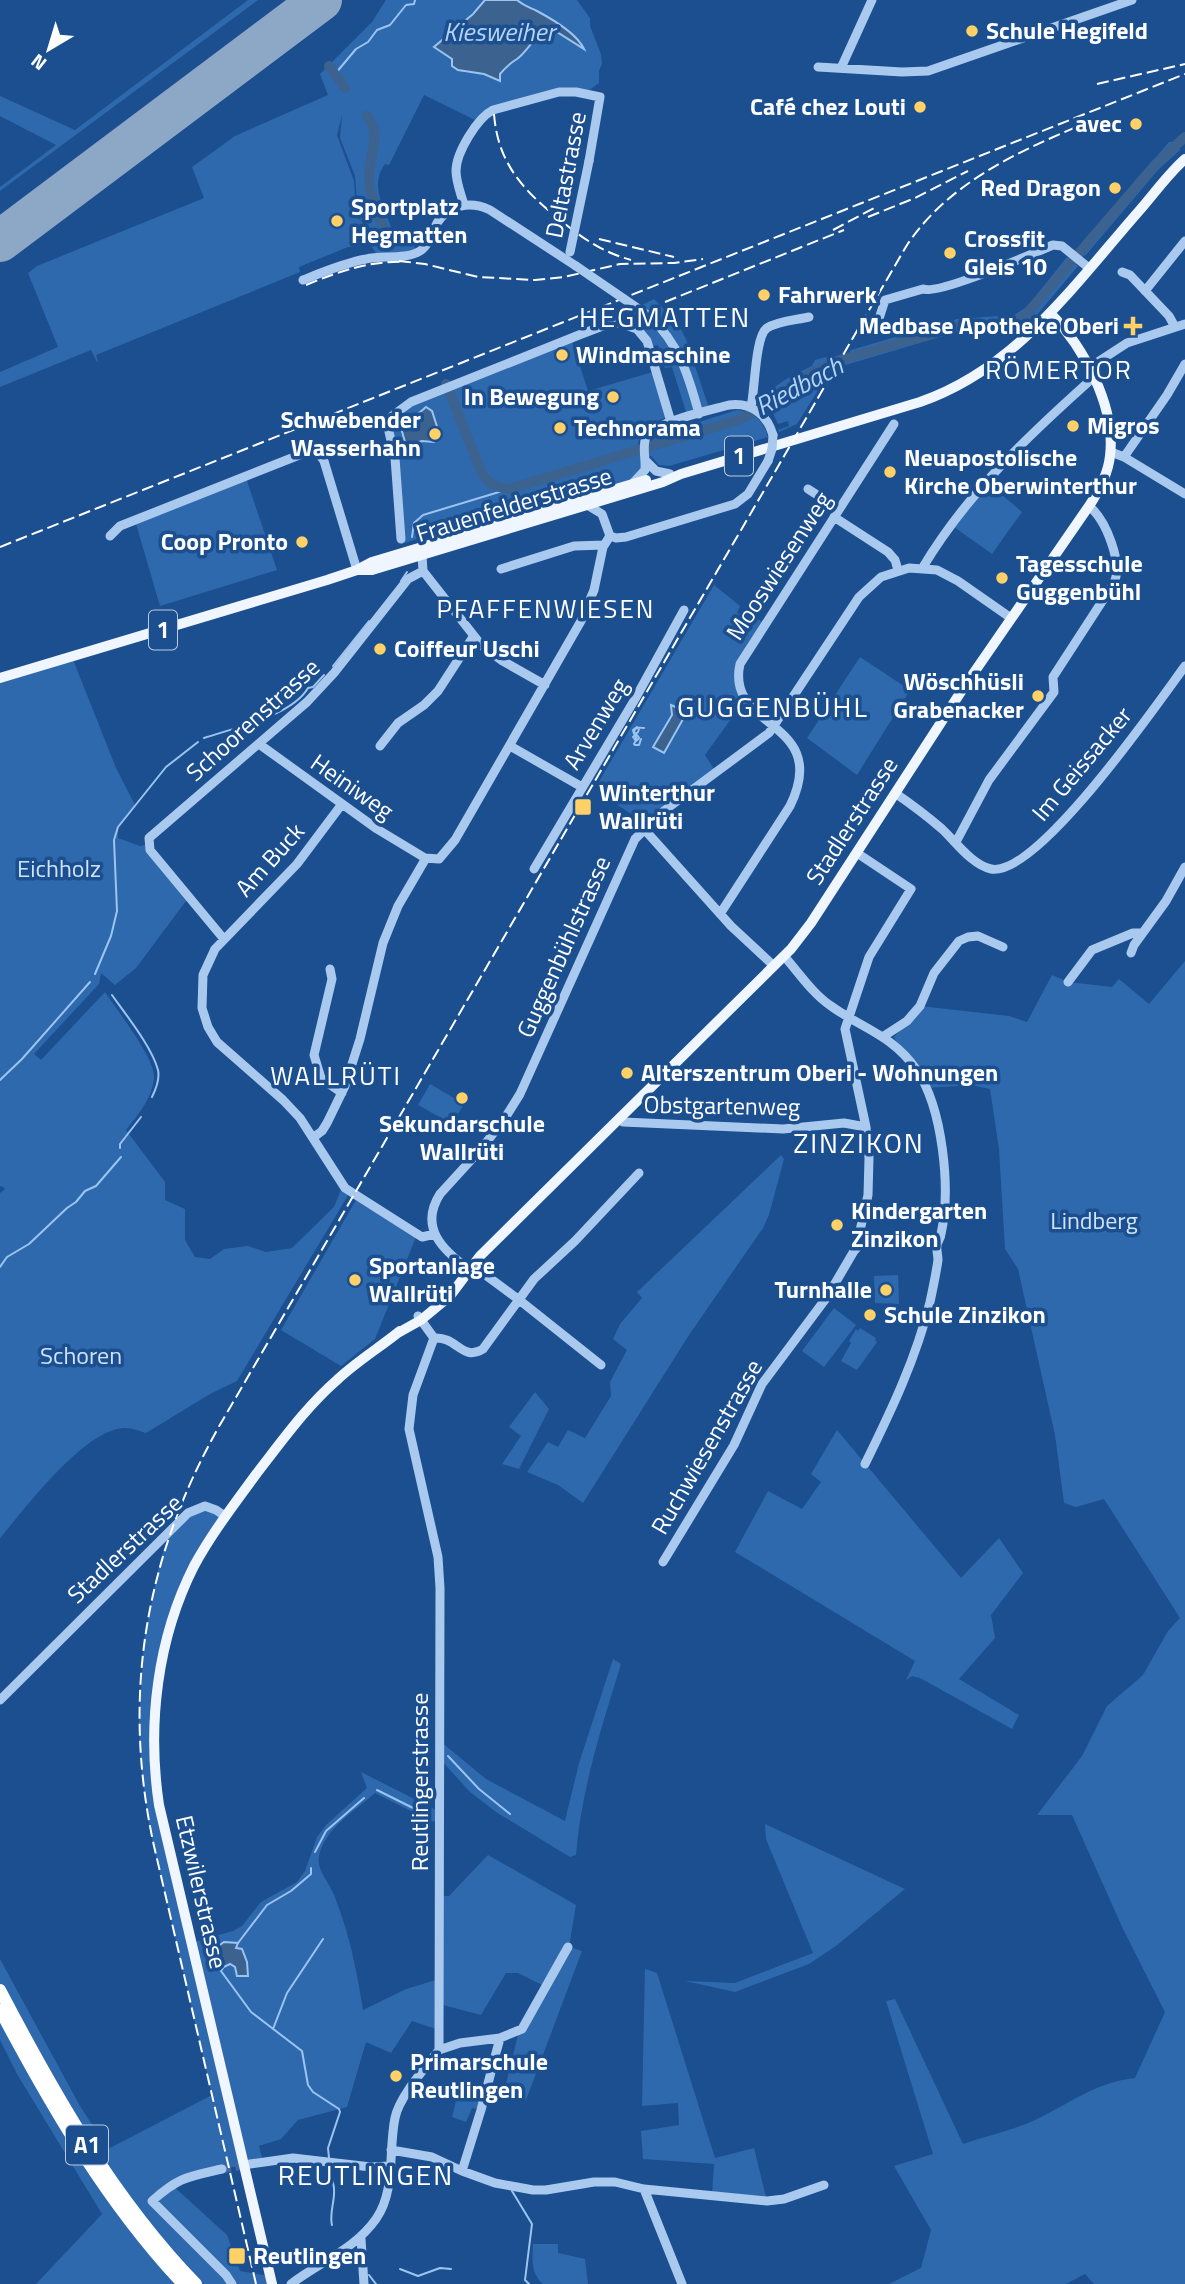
<svg xmlns="http://www.w3.org/2000/svg" width="1185" height="2284" font-family="'Titillium Web',sans-serif">
	<rect width="100%" height="100%" fill="#1b4f8f"/>
	<path fill="#2e69ad" d="M248,0H258L0,191V187L56,145L0,116V96L75,130Z
		M386,0H485L436,49L447,54L463,72L484,74L498,81C500,70 538,34 549,27L584,48L517,0H577L590,18V26L601,54L602,64L599,71V83L588,91L489,108L475,120L424,95L389,165L385,164C366,189 391,216 396,243L394,245L386,244L358,217L355,176L340,138L342,115L337,135L354,181L356,216L386,246H414L417,252L378,257L371,245L348,247L299,267L300,272L96,355L98,362H97L91,350L0,387V372L58,347L28,273L37,266L204,198L192,167L235,136L328,95L320,74L372,22Z
		M1169,142H1176L1180,150L1158,170L1085,256L1079,248Z
		M1067,257L1078,266L1036,316L1013,328L1003,331L957,332L842,366L851,350L957,319L1014,315L1027,307Z
		M654,299L678,324L686,339L710,411L688,418L672,367L665,368L658,345L649,347L647,341L625,324L638,307Z
		M572,341L588,391L656,371L670,416C653,423 641,425 638,445L651,441L658,435L737,410C754,412 763,420 768,437L669,466L659,465L651,456L645,458L639,479L438,537L429,535L402,544L391,422L406,409Z
		M834,355L825,370L833,366L797,424L779,432L778,430L789,426L788,421L778,424L773,413L767,412L760,407L759,394H764L791,376L812,366L815,360Z
		M246,478L277,570L160,606L136,524Z
		M989,484L1022,512L992,554L954,527Z
		M714,585L740,606L737,613L742,616L746,610L762,622C744,649 724,674 745,705L739,708L705,755L714,769L647,821L637,818L597,791L599,786L597,785Z
		M72,657L116,768L135,805L118,827V838L140,846L148,844L189,897L136,968L115,985L101,973L99,984L34,1054L41,1060L105,992C116,1009 155,1058 154,1077C153,1097 138,1115 126,1130L165,1182V1200L185,1209V1240L195,1257L210,1259L224,1249L248,1246L266,1252L292,1248L334,1207L343,1185L350,1192L237,1381L210,1394L146,1433C140,1431 132,1428 125,1428C84,1429 26,1508 0,1538V1193L5,1189L2,1186L0,1187V678Z
		M860,657L910,690L857,775L807,738Z
		M1185,961V2284H1094L1085,2274L1066,2284H889L921,2268L931,2230L894,2166L933,2154L886,2001L895,1999L963,2144C987,2136 1013,2130 1035,2120C1069,2104 1096,2082 1135,2078L1165,2012L1123,1929L1072,1815H1037L1082,1756L1107,1706L1143,1675L1168,1631L1180,1618L1104,1499L1076,1507L1064,1503L1055,1435L1018,1269L1005,1249L999,1149L990,1089L971,1085L926,1088L901,1052L894,1037L920,1006L1009,1016L1027,1022L1052,975L1068,982L1112,987L1119,979L1149,1004Z
		M430,1084L464,1104L452,1124L418,1105Z
		M781,1155L784,1159L769,1215L763,1228L689,1335L583,1503L558,1485L527,1472L548,1442L558,1447L568,1430L585,1438L611,1396L610,1382L627,1350L613,1339L620,1324L642,1298L637,1292Z
		M356,1200L416,1237L375,1339L341,1366L281,1330Z
		M898,1275L899,1304L875,1303L874,1276Z
		M834,1308L856,1325L824,1367L802,1351Z
		M860,1328L876,1338L875,1340L877,1342L857,1370L841,1361L851,1343L849,1341L856,1329L858,1331Z
		M535,1392L549,1409L519,1469L502,1464L521,1436L509,1427Z
		M837,1430L961,1578L999,1538L1023,1573L991,1615L995,1638L959,1679L1019,1715L1012,1729L920,1678L912,1676L906,1680L915,1661L735,1552L768,1491L802,1509L821,1482L811,1474Z
		M200,1507L225,1516L206,1545L168,1637L154,1768L191,1943L233,1931L242,1926L261,1902L297,1882L305,1871L317,1837L326,1825L367,1788L361,1772L440,1812V1822L431,1821L375,1793C355,1811 325,1828 319,1856C316,1869 329,1882 334,1895C349,1932 357,1971 363,2010L406,1989L439,1979V1896H449L488,1855L576,1905L569,1947L582,1951L526,2100H502L518,2035L546,1987L518,1973H506L481,2015L439,2004V2030L412,2021L391,2053L366,2042L347,2107L298,2120L281,2139L259,2146L263,2161L204,2173L171,2184L227,2235L240,2271L269,2276L272,2284H36L102,2214L17,2074L0,2040V1959L80,2106L108,2149L212,2095L150,1830L142,1776L139,1724L144,1640L160,1561L170,1532Z
		M613,1659L621,1664C602,1726 581,1790 576,1855L570,1857L496,1812L470,1792L440,1759V1741L486,1779L565,1821L579,1763Z
		M765,1824L905,1889L836,1946L809,1964L735,1992L685,1981L735,1983L813,1953L766,1839Z
		M645,1969L657,1973L715,2158L754,2148L767,2201L712,2196L714,2164L643,2159L641,2131L679,2125L678,2103L642,2106Z
		M459,2089L486,2091L481,2110L472,2108L466,2122L452,2117Z
		M533,2244H558V2253L585,2259L588,2284H543C531,2275 532,2258 533,2244Z"/>
	<path fill="#3c6290" stroke="#9cc4f0" stroke-width="2" d="M485,0H517C524,6 529,7 537,11C552,19 577,34 584,49L549,27C533,37 528,51 517,59C510,63 506,67 500,74V81L484,74L458,70L452,66V59L434,47L473,14Z
		M426,407L432,411L440,436L434,442L422,441L408,445L405,442L399,421L406,416L418,414Z
		M671,705L687,712L664,753L653,747L672,715Z
		M224,1942L238,1943L236,1948L242,1949L247,1962L248,1976H237L235,1967L230,1964L222,1968L214,1949Z"/>
	<g fill="none" stroke-linecap="round" stroke-linejoin="round">
		<path stroke="#9cc4f0" stroke-width="2" d="M335,74L356,49L368,42L377,30L390,25L406,5L414,4L415,0
			M412,537L414,523L423,515L509,489
			M401,581L407,572
			M333,666L369,621
			M204,738C233,728 292,716 308,688L313,687L324,675
			M641,739L639,745H635L634,744C639,735 634,738 633,730L637,727L639,729L638,732C636,734 635,735 633,737L636,741C637,740 638,740 639,738C638,736 636,734 634,732L635,729C638,727 641,728 644,728
			M95,974L111,936L117,911L114,840L118,827L166,767L198,742
			M112,995C126,1015 152,1047 158,1070C160,1079 156,1089 152,1097
			M0,1080L22,1059L90,982
			M120,1148V1144L141,1117
			M0,1267L7,1257L29,1244L67,1208L76,1202L85,1191L96,1186L121,1157
			M448,1756L479,1789L510,1814
			M377,1790L429,1816
			M315,1852L326,1831L364,1798
			M238,1943L267,1905L291,1891L311,1874V1868
			M220,1968H223L221,1971L251,2012L302,2051L308,2085L313,2092L339,2109L340,2112L328,2148L329,2158
			M273,2029L287,1993L323,1939
			M328,2167C329,2175 334,2181 334,2189C335,2202 329,2213 332,2225
			M512,2191L532,2224L525,2280L529,2284
			M348,2250L358,2262
			M400,2269L418,2276L440,2268L451,2269
			M369,2275L376,2284"/>
		<path stroke="#3c6290" stroke-width="10" d="M329,66L345,88
			M367,116C381,134 371,152 369,173C368,192 374,199 379,215C383,229 382,232 391,244
			M446,384L482,474C489,484 497,488 509,489L735,421L747,416L808,375L837,361L956,327L999,326L1024,317L1155,165L1185,137"/>
		<path stroke="#8da7c7" stroke-width="42" d="M0,241L321,0"/>
		<path stroke="#3d69a0" stroke-width="9" stroke-dasharray="9 4.5" stroke-linecap="butt" d="M222,2169L249,2164"/>
		<path stroke="#a9c9ee" stroke-width="9" d="M818,67L902,72L928,71L1132,0
			M841,68L872,0
			M464,205C461,194 456,182 456,171C456,153 477,118 493,110L559,92H576L600,97L589,161
			M1122,272L1130,275L1169,316L1175,327
			M303,280C323,272 344,263 366,259C382,255 405,260 420,251C429,245 432,233 437,223C449,204 471,201 490,210L576,266
			M1145,291L1185,241
			M649,316C679,343 689,377 699,414
			M877,325L885,300L923,289C939,295 1032,254 1053,245L1062,246L1089,268
			M1090,367L1127,343L1185,324
			M751,407C755,390 755,336 767,328C778,321 796,320 809,317
			M1111,452L1124,457L1185,494
			M1124,457L1167,395L1185,364
			M646,461L656,471L670,474
			M633,483L645,470C646,459 642,447 646,437C653,422 712,410 729,405C751,402 767,414 773,435
			M808,489L839,509
			M587,505L602,514L610,536
			M834,517L888,552L895,560L898,570
			M110,536L120,526L312,450L319,454L324,461L357,570
			M610,536L616,538L626,537L735,504L748,494L768,461
			M401,539L395,458L387,423L392,416L411,402L579,335L608,324L619,323L637,329L647,341L671,422
			M923,567C968,492 1030,434 1094,377
			M501,569L574,546L604,545
			M423,571L482,646L501,660L545,685
			M259,744L377,829L425,858L439,859L455,840L581,621L594,590L603,547L610,536
			M380,746L398,723L424,705L438,691L473,637
			M510,746L582,787
			M895,793C911,804 927,816 942,829C955,841 972,865 991,869C1037,878 1157,704 1185,666
			M342,804L297,864L215,949L203,975L202,1008L208,1027L217,1042L283,1100L300,1118L345,1188L422,1237L435,1234
			M644,829L731,926L774,966
			M956,842L989,780L1054,692L1053,677L1114,583C1123,563 1106,520 1089,506
			M857,853L911,889L869,957L845,1029L866,1127L869,1158L868,1195L859,1235L861,1243
			M534,869L635,699L684,610
			M720,914L790,806C832,720 725,730 740,664L894,424
			M223,938L150,850L149,838L307,702L334,673L408,579L423,571L422,555
			M1131,953L1134,945L1166,901L1185,867
			M784,956C799,973 813,994 831,1006C863,1029 892,1035 916,1069C943,1108 951,1189 941,1234C941,1238 938,1241 937,1244C936,1249 938,1255 938,1260C936,1274 933,1288 930,1302C916,1359 891,1411 865,1464
			M330,969L332,979L314,1055L321,1078L342,1093
			M1068,982L1092,950L1133,933H1142
			M884,1036L907,1021L920,1006L934,973L959,941L968,937L978,936L1003,947
			M620,1119L623,1122L783,1129L844,1123L866,1127
			M314,1137L322,1131L327,1123L345,1086L360,1039L383,943L398,906L426,858
			M472,1265L518,1299L601,1365
			M469,1269C442,1250 419,1227 440,1194L482,1148L505,1118L520,1094L635,839L661,813L769,733L859,597L881,577L909,568L937,570L958,581L1011,618
			M434,1338C457,1336 462,1362 483,1349L534,1279L575,1241L639,1173
			M663,1562L734,1445L762,1384L827,1297L854,1251L861,1243L878,1238L937,1246
			M0,1700L188,1513L205,1506L216,1510L225,1516
			M439,2050L460,2043L500,2038L522,2029L568,1947
			M391,2150L432,2157L462,2171L495,2183L533,2190H546L594,2182H615L644,2189L767,2201L784,2199L824,2185
			M250,2164L293,2158L371,2167L390,2166
			M222,2169C187,2177 179,2177 152,2201L226,2275L232,2284
			M462,2171L481,2110L500,2038
			M644,2189L682,2284
			M361,2239L364,2284
			M291,2284C321,2261 354,2250 376,2219C396,2190 388,2152 395,2118C399,2097 425,2068 439,2050L440,1588L438,1557L409,1429L413,1395L434,1338L418,1316"/>
		<path stroke="#f0f6ff" stroke-width="10" d="M357,570H372L663,482L681,474L920,402C1016,369 1074,285 1139,211C1154,194 1168,174 1185,159
			M0,678L327,580L357,570L372,562L646,480
			M396,1334L421,1320L450,1296L480,1256L791,949L811,923L964,687L1089,506C1099,491 1108,475 1110,456C1116,407 1084,347 1050,313
			M272,2284L159,1805C147,1725 157,1639 194,1566C212,1533 235,1503 257,1473C282,1441 306,1407 337,1380C356,1362 379,1348 400,1331"/>
		<path stroke="#fff" stroke-width="12" d="M0,1990C55,2095 113,2198 196,2284
			M0,2010C52,2108 107,2203 183,2284"/>
		<path stroke="#fff" stroke-width="2" stroke-dasharray="12 5" stroke-linecap="butt" d="M1097,84L1185,64
			M494,114C498,166 526,193 565,224C585,240 605,253 631,260
			M868,217L915,198L968,171
			M833,230L876,207
			M599,239L674,257
			M399,261L425,264L478,277L535,280L564,277L620,264L674,263L703,259
			M306,285C340,271 371,260 409,262
			M665,302L844,230
			M0,547L1185,74
			M256,2284L154,1846C121,1695 145,1556 221,1423L907,245C951,179 1028,147 1098,118"/>
		<path stroke="#a9c9ee" stroke-width="9" d="M570,252L589,161
			M576,266L649,316
			M768,461L772,449L773,435"/>
	</g>
	<g fill="#ffd166" stroke="#1b4f8f" stroke-width="2.5">
		<circle cx="972" cy="31" r="7"/>
		<circle cx="920" cy="107" r="7"/>
		<circle cx="1136" cy="124" r="7"/>
		<circle cx="1115" cy="188" r="7"/>
		<circle cx="337" cy="221" r="7"/>
		<circle cx="950" cy="253" r="7"/>
		<circle cx="764" cy="295" r="7"/>
		<path d="M1129.5 315.5h7v7h7v7h-7v7h-7v-7h-7v-7h7z"/>
		<circle cx="562" cy="355" r="7"/>
		<circle cx="613" cy="397" r="7"/>
		<circle cx="1073" cy="426" r="7"/>
		<circle cx="560" cy="428" r="7"/>
		<circle cx="435" cy="434" r="7"/>
		<circle cx="890" cy="472" r="7"/>
		<circle cx="302" cy="542" r="7"/>
		<circle cx="1002" cy="578" r="7"/>
		<circle cx="380" cy="649" r="7"/>
		<circle cx="1038" cy="696" r="7"/>
		<rect x="574" y="798" width="18" height="18" rx="3.5"/>
		<circle cx="627" cy="1073" r="7"/>
		<circle cx="462" cy="1098" r="7"/>
		<circle cx="837" cy="1225" r="7"/>
		<circle cx="355" cy="1280" r="7"/>
		<circle cx="886" cy="1290" r="7"/>
		<circle cx="870" cy="1315" r="7"/>
		<circle cx="396" cy="2076" r="7"/>
		<rect x="228" y="2247" width="18" height="18" rx="3.5"/>
	</g>
	<g text-anchor="middle" stroke-width="7" stroke-linejoin="round" paint-order="stroke">
		<g fill="#1b4f8f" stroke="#bbcadd" stroke-width="2">
			<rect x="725" y="436.5" width="28" height="39" rx="5"/>
			<rect x="149" y="610.5" width="28" height="39" rx="5"/>
			<rect x="66" y="2125.5" width="42" height="39" rx="5"/>
		</g>
		<g font-size="23" font-weight="bold" fill="#fff">
			<text x="739" y="464">1</text>
			<text x="163" y="638">1</text>
			<text x="87" y="2153">A1</text>
		</g>
		<g font-size="24" font-weight="bold" fill="#fff" stroke="#1b4f8f" text-anchor="start">
			<text x="986" y="39">Schule Hegifeld</text>
			<text x="906" y="115" text-anchor="end">Café chez Louti</text>
			<text x="1122" y="132" text-anchor="end">avec</text>
			<text x="1101" y="196" text-anchor="end">Red Dragon</text>
			<text x="351" y="215">Sportplatz<tspan x="351" dy="28">Hegmatten</tspan></text>
			<text x="964" y="247">Crossfit<tspan x="964" dy="28">Gleis 10</tspan></text>
			<text x="778" y="303">Fahrwerk</text>
			<text x="1119" y="334" text-anchor="end">Medbase Apotheke Oberi</text>
			<text x="576" y="363">Windmaschine</text>
			<text x="599" y="405" text-anchor="end">In Bewegung</text>
			<text x="421" y="428" text-anchor="end">Schwebender<tspan x="421" dy="28">Wasserhahn</tspan></text>
			<text x="1087" y="434">Migros</text>
			<text x="574" y="436">Technorama</text>
			<text x="904" y="466">Neuapostolische<tspan x="904" dy="28">Kirche Oberwinterthur</tspan></text>
			<text x="288" y="550" text-anchor="end">Coop Pronto</text>
			<text x="1016" y="572">Tagesschule<tspan x="1016" dy="28">Guggenbühl</tspan></text>
			<text x="394" y="657">Coiffeur Uschi</text>
			<text x="1024" y="690" text-anchor="end">Wöschhüsli<tspan x="1024" dy="28">Grabenacker</tspan></text>
			<text x="599" y="801">Winterthur<tspan x="599" dy="28">Wallrüti</tspan></text>
			<text x="641" y="1081">Alterszentrum Oberi - Wohnungen</text>
			<text x="462" y="1132" text-anchor="middle">Sekundarschule<tspan x="462" dy="28">Wallrüti</tspan></text>
			<text x="851" y="1219">Kindergarten<tspan x="851" dy="28">Zinzikon</tspan></text>
			<text x="369" y="1274">Sportanlage<tspan x="369" dy="28">Wallrüti</tspan></text>
			<text x="872" y="1298" text-anchor="end">Turnhalle</text>
			<text x="884" y="1323">Schule Zinzikon</text>
			<text x="410" y="2070">Primarschule<tspan x="410" dy="28">Reutlingen</tspan></text>
			<text x="253" y="2264">Reutlingen</text>
		</g>
		<g font-size="24" fill="#fff" stroke="#1b4f8f">
			<text transform="translate(566 175) rotate(-79)" y="8">Deltastrasse</text>
			<text transform="translate(514 505) rotate(-17)" y="8">Frauenfelderstrasse</text>
			<text transform="translate(779 566) rotate(-57)" y="8">Mooswiesenweg</text>
			<text transform="translate(253 720) rotate(-42)" y="8">Schoorenstrasse</text>
			<text transform="translate(596 724) rotate(-59)" y="8">Arvenweg</text>
			<text transform="translate(1082 764) rotate(-50)" y="8">Im Geissacker</text>
			<text transform="translate(352 787) rotate(35)" y="8">Heiniweg</text>
			<text transform="translate(852 821) rotate(-57)" y="8">Stadlerstrasse</text>
			<text transform="translate(270 860) rotate(-48)" y="8">Am Buck</text>
			<text transform="translate(564 947) rotate(-66)" y="8">Guggenbühlstrasse</text>
			<text transform="translate(722 1106) rotate(1)" y="8">Obstgartenweg</text>
			<text transform="translate(707 1447) rotate(-60)" y="8">Ruchwiesenstrasse</text>
			<text transform="translate(125 1549) rotate(-43)" y="8">Stadlerstrasse</text>
			<text transform="translate(420 1782) rotate(-90)" y="8">Reutlingerstrasse</text>
			<text transform="translate(201 1892) rotate(77)" y="8">Etzwilerstrasse</text>
		</g>
		<g font-size="24" fill="#cfe3fa" stroke="#1b4f8f">
			<text x="59" y="877">Eichholz</text>
			<text x="1094" y="1229">Lindberg</text>
			<text x="81" y="1364">Schoren</text>
		</g>
		<g font-size="26" font-style="italic" fill="#b5d3f5" stroke="#1b4f8f">
			<text x="499" y="41">Kiesweiher</text>
			<text transform="translate(799 386) rotate(-28)" y="9">Riedbach</text>
		</g>
		<g font-size="26" letter-spacing="2" fill="#fff" stroke="#1b4f8f">
			<text x="1059" y="379">RÖMERTOR</text>
			<text x="546" y="618">PFAFFENWIESEN</text>
			<text x="336" y="1085">WALLRÜTI</text>
		</g>
		<g font-size="28" letter-spacing="2" fill="#fff" stroke="#1b4f8f">
			<text x="665" y="327">HEGMATTEN</text>
			<text x="773" y="717">GUGGENBÜHL</text>
			<text x="859" y="1153">ZINZIKON</text>
			<text x="366" y="2185">REUTLINGEN</text>
		</g>
	</g>
	<g transform="translate(49 49) rotate(218)" stroke="#1b4f8f" stroke-width="5" paint-order="stroke">
	<path d="M0-5L12 26L0 18L-12 26Z" fill="#ffffff"/>
	<text y="-10" font-size="19" font-weight="bold" text-anchor="middle" fill="#ffffff">N</text>
	</g>
</svg>
